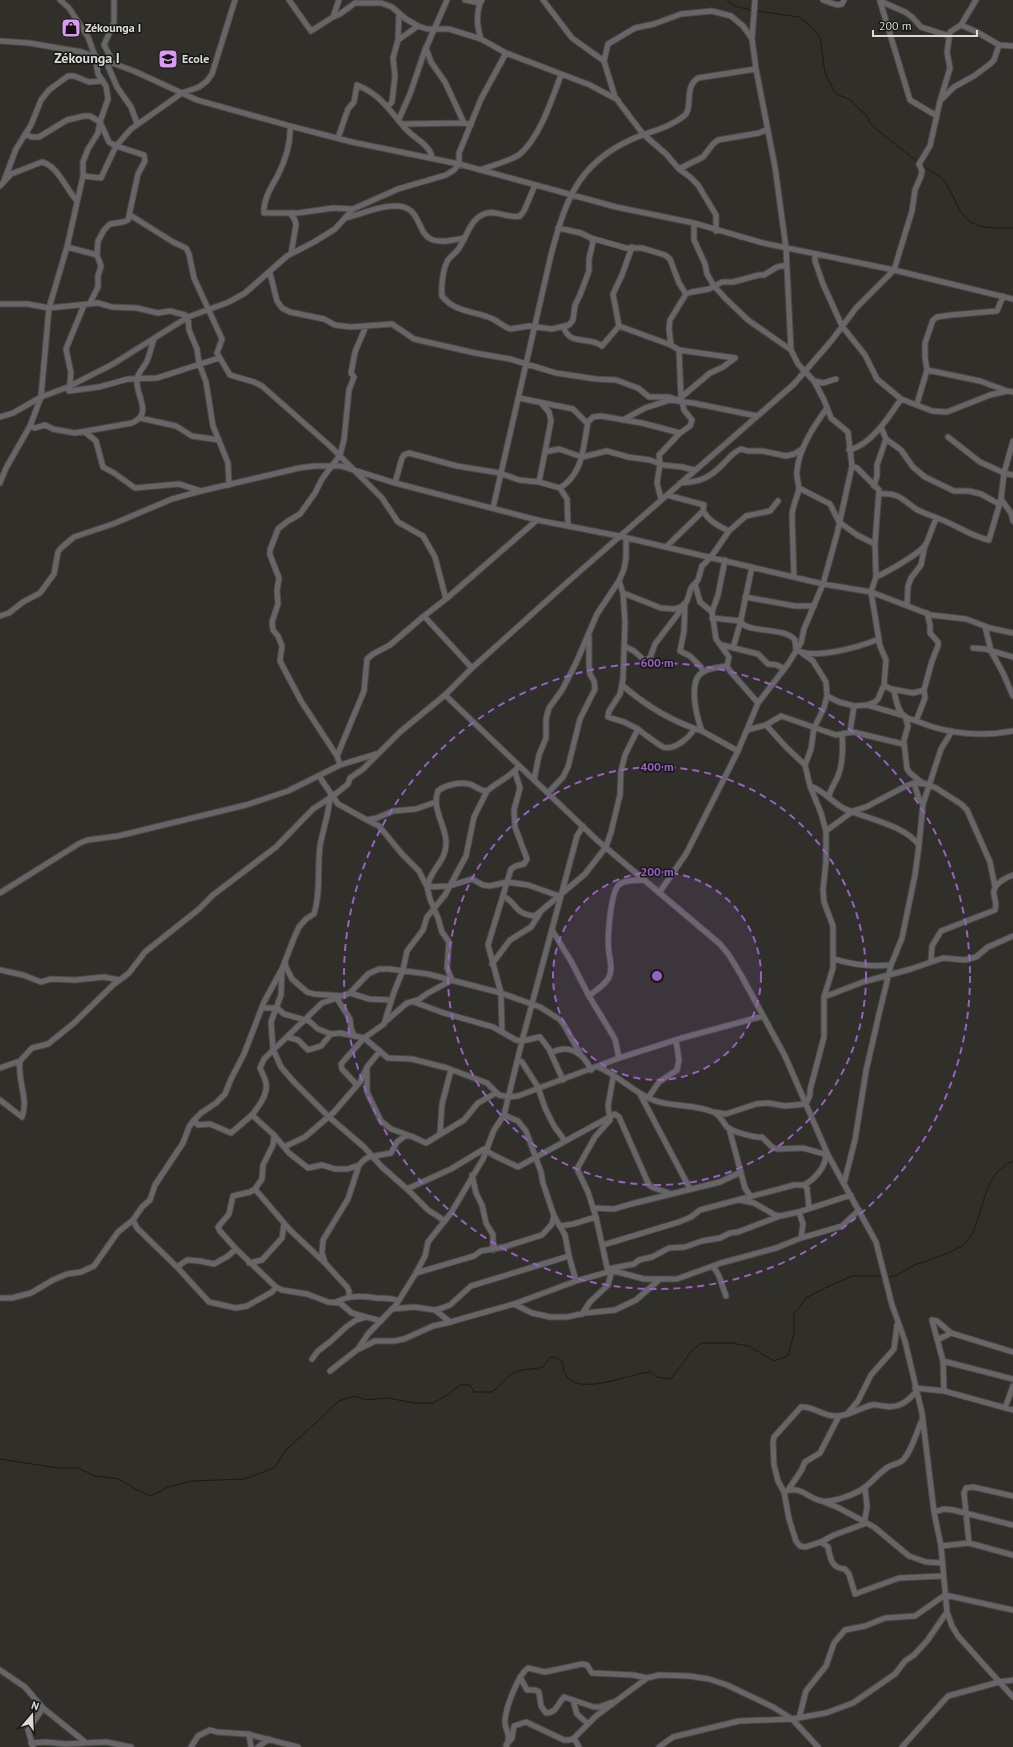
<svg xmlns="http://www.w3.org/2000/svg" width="1013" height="1747" font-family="'PT Sans',sans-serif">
	<rect width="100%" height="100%" fill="#302f2a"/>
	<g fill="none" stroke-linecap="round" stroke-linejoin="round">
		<path stroke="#211b01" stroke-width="1" d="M727,0L734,6L751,10
			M756,11L799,17L807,23L820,37L825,73L835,93L850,100L865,114L871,124L881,133L917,161
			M922,165C927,169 934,172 940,177C947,183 952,194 956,203C967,230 988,228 1013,228
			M886,1277C897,1278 907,1268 917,1264C927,1261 959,1250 965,1243C987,1219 978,1175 1013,1161
			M0,1459L58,1468H78L95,1476L119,1479L137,1490L151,1496L168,1487L192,1481L245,1479L274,1468L285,1451L339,1401L355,1396L366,1400L388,1398L414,1403H433L446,1396L460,1385H470L474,1392H492C500,1386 508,1374 518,1371C526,1369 535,1369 543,1367L549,1358L554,1357L562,1361C563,1365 563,1370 565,1374C578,1398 630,1373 651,1372L656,1377L671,1379L693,1349L702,1343H731L749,1346L774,1361L788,1356L794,1333V1314L806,1298L827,1287L852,1276H883"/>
		<g stroke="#4b4a46" stroke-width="7">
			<path id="minor" d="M114,0V22L104,45L110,56L108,66L117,87L131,107L137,123
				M289,0L311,31L333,17L340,14L355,3H381L392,7L406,19L418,26L427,29H449L481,39L506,53L590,85L618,100
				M447,0L426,48L431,62L445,82L464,123L471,125
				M465,0L480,3L482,0
				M543,0L572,38L604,61L615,97L643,134L666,154L679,169L690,177L698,185L716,215V231
				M755,0L752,39L756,69L775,167L786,248L791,350L798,364L814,381L824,400L831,418L848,432L852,466L857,468L879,490L875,544
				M823,0L837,5L842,4L844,0
				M880,1L910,100L937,116
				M880,1L905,12L912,17L921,27L949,36
				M480,3C476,16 477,26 481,39
				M333,17L339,0
				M961,25L977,32L999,45L1013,46
				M398,40L418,26
				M0,41L29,43L82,52L134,71L197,100L290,126L352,142L459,164L616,207L694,223L763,243L894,270L1013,299
				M604,61L608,44L635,28L654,24L681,14L712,11L731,16L743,26L752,39
				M941,98L950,68L947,52L950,32L961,25L976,0
				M388,106L392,102L395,76L393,58L398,40L399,13
				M399,119L410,94L426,47
				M402,124L464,123
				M290,126C291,143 286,159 278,175C272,186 263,199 264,213H298L333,208L353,209
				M25,134L32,137H39L67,120L84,116H90L100,122L109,142L116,146L144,155L145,161L138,174L128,220L123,222L110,224L104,230L98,241L97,255L101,266L98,276V287L90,303
				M338,138L348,109L354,102L357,85C381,95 389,110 405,128C413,138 431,145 432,158
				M679,169L703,157L713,144L718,140L759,133L768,129
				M480,170C490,166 511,161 520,154C540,137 552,99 561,75
				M83,176L101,178L116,146L131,129L182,93L199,87L207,81L212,74L235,0
				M4,181L16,149L31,125L41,100L49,90L68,76H74L89,82L103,81
				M535,185L524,211L520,216C508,219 496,209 484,214C469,220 466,240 457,251C454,254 451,256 448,260C443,268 441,286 442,296C455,313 476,311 493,319C499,322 504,327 510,329L529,326L552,329L569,325L573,320L575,305L580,295L589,271V259L593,242L591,238L581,233L558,228
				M0,186L11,174L42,162C58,166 66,189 77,201
				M290,213L295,220L296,225L291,254
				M130,215L173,242L186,248L189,254L194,278L222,339L217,353L230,375L254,382L262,386L330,446L382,498L398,522L423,536L435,557L446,599
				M345,218C361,215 377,206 393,206C423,204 415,234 433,240C442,243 454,240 464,238
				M694,223V240L705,264L707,274L714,286L726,299L748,320L791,350
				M591,238L626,248H642L665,255L670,259L679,283L686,294
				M67,247L97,255
				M815,254V261L823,284L842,326L865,355L877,379L901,399L932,411L947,412L990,395L1007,391L1013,392
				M270,273L277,301L282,308L290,312L324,319L335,325L351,327L392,324L414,339L475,353L510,359L556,373L596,379L616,380L638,388L649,397H669L678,400L710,373L723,367L735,358
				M0,304H28L49,308L98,303L112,307L137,308L158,313L170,311L185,315L188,317L189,330L197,349L199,363L206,382L213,426L228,463L229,485
				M84,305L66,349L71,373L69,391L99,387L128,379L157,378L219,358
				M619,326L613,294L622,275L632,247
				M564,328C570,346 590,336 602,346L619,326L671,345L679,350L735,358
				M671,345L669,329L670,320L686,294L692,292L709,289L722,282H733L759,275H764L777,267L787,265
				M927,370L980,381L1007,391
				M814,381L823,383L836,379
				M519,398L573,409L586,422H588L593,417L601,416L642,423L680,433
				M541,403L549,412L551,421L545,452L559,449L582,457L607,451L628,457L650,460L663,465L682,467L694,470
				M917,404L927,370L925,357V343L933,320L937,317L951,315L997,311L1003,296
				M0,417L13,413L41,397L68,387L113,364L188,317L229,302L245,293L287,256L314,242L335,229L353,209L398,189L446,175L454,170L459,164V153L481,99L506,53
				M140,418L176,426L192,436L219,440
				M623,420L645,408L670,400L693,403L757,416
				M30,426L35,428L45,425L53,429L75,433L132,423C154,413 135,396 137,379C138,373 143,368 146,363C150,355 151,347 154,339
				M881,427L886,439L901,450L913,467L925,477L954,491H969L981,494L999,504
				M85,432L96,441L103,467L114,473L135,488L179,484L201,491L299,468L315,466H341L395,483L537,520L619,536L823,584L871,592L931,615L966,619L990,628L1013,633
				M948,437L980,462L1004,473L1001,499L1011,513L1013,521
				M1013,441L1004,473L1013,475
				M849,450C871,445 889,417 901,399
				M545,452L539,482L560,488
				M0,483L6,468L30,426L41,397L49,308L67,247L83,176V162L88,149L98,133L100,122L108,99L106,86L98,74L95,56L88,37L69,8L60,0
				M395,483L402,458L404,455L409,453L457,466L500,473L519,480L539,482
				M680,483C700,482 710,478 724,463C729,458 733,452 741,449L748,451H762L786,456L794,454L802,449
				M874,486L877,476V465L886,439
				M799,488L830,504L839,522L857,535L875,544L876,577L871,592L880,646L886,660L884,685L878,699L875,702L867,705L854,706L839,702L827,696
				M880,494C898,492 903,500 916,509C923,513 930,515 937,518
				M661,499L657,483L660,464L659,455L680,433L690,426L692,420L684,410L681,397L679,350
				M493,508L551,255C565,203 576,166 628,141C646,132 668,129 684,116C694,108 683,88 698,78L756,69
				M703,511C709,521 718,526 729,531
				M568,525L567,499L560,488C584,473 583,446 588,422
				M666,547L703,511L704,505L667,495
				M725,560L718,595L712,612L716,639L729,657L727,666L730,671L758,703
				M794,577L792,516C792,506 797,499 799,489C799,484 796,477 797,471C799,448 814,426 827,408
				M876,577C887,572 921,553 926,544C930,536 932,526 937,518C955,524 970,536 989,540L1001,499
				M619,581L623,593L661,608L674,609L681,607L687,601L691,588L698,580L702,566L711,557L729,531L746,516L770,511L778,501
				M695,584L700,602L712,612
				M745,597L795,606H814
				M685,604L684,631L680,651L690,656L701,667L703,671
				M907,605L908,586L911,578L921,565L925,545
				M0,616L9,613L23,602L40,593L54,574L58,552L61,548L74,537L113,524L172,499L201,491
				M712,618L741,621C745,634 784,626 795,640L796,650C815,660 859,647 879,639
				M985,626L991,651L1003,673L1013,696
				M722,645L758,654L768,664L777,665L784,669
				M624,646L634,651L644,660L650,658L655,644L684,606
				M733,648L740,624L752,567
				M973,648L985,649L1013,657
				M803,654L813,661L826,682L827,696L824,708L814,728L811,749L805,765L810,786L821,813L826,831
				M727,666C720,667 710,668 703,672C687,681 697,718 702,731L738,751
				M472,668L424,616L446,599L537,520
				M622,685C645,705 673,722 702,731
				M884,685L894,691C896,699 897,710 904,716C908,719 914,720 919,722C948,734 982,737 1013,731
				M892,689L913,693L924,690
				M445,695L598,841L720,944L729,955L741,975L785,1056L828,1155L876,1242L892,1305L905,1341L922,1413L934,1512L941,1546L947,1612L952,1626L958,1636L1013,1697
				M916,721L925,698L924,690L932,661L938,646V642L930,633V625L927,613
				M766,725L786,747L805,765
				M638,729C641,732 662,747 663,747C674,751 690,737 694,729
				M747,730L766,725L781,716L836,735L853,732L903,744L908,726L905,716L867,705
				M850,732L854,706
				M904,742L907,769L910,773L921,782L936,788L961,804L967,810L990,862L995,887
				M337,756L364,691L367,659L373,654L390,645L424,616
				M340,765L337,756L301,701L280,661L282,646L278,636L273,630L272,622L278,604L277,590L279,578L270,555V550L278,529L288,521L300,514L315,493L322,479L340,455L344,440L349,390L354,377L351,373L355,352L366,326
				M519,766C512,776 497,782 487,791C479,791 475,785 469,784C459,782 445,785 438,791C431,808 446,826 446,842C447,861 431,868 427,887L449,886L472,879L483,885L490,886L507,882L528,885L559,896
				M320,775L321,779L338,804L367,820L377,818L393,811L416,809L436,802
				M534,780L539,755L546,738V719L549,708L562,690L576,663L597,614L619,581L624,569L626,558V538
				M914,783L919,799L923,804
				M810,786C823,790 831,801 843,808C866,819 903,824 919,845L915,875L902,938L891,965L879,1014L866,1071L855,1140L844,1183
				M548,793L563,777L568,767L580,719L595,689L594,681L590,674L589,666V637
				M829,796C831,788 835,783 838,776C843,764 843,747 842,734
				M367,820L379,826L402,854L419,871L427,887L430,899L438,918L442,932L449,942L447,968L452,980L428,993L418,1000L407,1003L386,1021
				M919,845L923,804L941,749L952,731
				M0,893L80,843L88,840L118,836L246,805L288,791L340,765L376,754
				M659,893L686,854L738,751L758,703L788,664L801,643L804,629L823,584L837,534L852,466
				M503,896C518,903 513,914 535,916L585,874L606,847L611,832L620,795L621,771L625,755L638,729L624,722L608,717L609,711L620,694L623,679L625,622L623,593
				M552,930L572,963L589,996
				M834,959C853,965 871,967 891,965
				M285,961L286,967L292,979L307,992L314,994L343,996L350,993L368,974L379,969H389L428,974L501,993L540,1007L559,1019L564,1025L581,1055
				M931,961L932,946L941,931L995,910C997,903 995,901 994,895C992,884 1005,878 1013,875
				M492,964L510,940L531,927L540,913
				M0,970L23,975L41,982L51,979L75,980L104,977L119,980
				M282,970L281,995L271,1022L273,1049L281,1067L294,1082L329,1117L364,1147L382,1167L407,1189L428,1210L445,1221
				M350,993L369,999L391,1000
				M336,997L350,1019L351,1028L354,1036
				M824,997L863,982L911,969L943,958L965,960L976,957L988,947L1013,936
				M414,1002L444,1013L493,1027L516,1040L522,1041L540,1037L549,1049L563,1080
				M262,1008H277L284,1014L309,1021L318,1029L331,1034L340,1033L364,1038L388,1058L412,1059L447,1068L487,1083L499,1095L509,1097L518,1096L619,1058L615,1039L589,996C595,990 606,985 609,977C613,969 610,961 609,953C607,941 610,890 620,884C628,879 636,881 645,880
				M502,1032L501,993L488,945L511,869L516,866L524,864L527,859L515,827L514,810L520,788L515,772
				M287,1037L298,1040L308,1050L321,1046L331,1034
				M551,1053C568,1043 584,1053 591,1070
				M619,1058L682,1038L763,1016
				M518,1060L522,1062L538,1087L545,1108L554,1126L565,1141
				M367,1067V1092L381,1121L391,1129L408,1135
				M598,1067C618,1075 633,1092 653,1100C670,1107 696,1104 713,1112C719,1114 723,1122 727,1127C733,1132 755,1138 762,1137L772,1147L777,1149L803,1148L828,1155
				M0,1068L20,1061L32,1048L48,1044L74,1023L113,985L129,973L145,952L199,909L213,895L276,847L313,809L333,796L348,784L350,778L363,769L400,732L445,695L472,668L571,579L794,384L832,340L856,308L894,270L912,211L915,190L921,176L922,171L919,164L930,146L940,101L954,87L974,76L990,64L994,60L999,45
				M357,1085L342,1069L341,1064L364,1038L384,1024L394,992L403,970L407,951L423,930L427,917L445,895L466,856L474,817L487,791
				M640,1094L690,1189
				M648,1098L659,1082L677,1070L679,1060L676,1041
				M0,1100L22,1117C29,1099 17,1080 20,1061
				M713,1112L726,1114L756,1104L768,1103L785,1106L806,1104L810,1095V1090L824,1037V997L833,968V926L824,902L823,890L826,861V831L853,811L866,807L906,786L914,783L926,784
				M504,1115L518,1121L526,1131L541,1172L543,1183L554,1216L565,1235L569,1256
				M194,1120L198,1125L210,1124L231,1133L252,1115
				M729,1128L745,1188L751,1197
				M440,1134L442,1104L451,1070
				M274,1135L289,1153L308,1168L322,1165L335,1169H348L359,1165L365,1159L369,1157L391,1153L397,1142L405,1136H411L426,1143L464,1120L478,1103L496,1093
				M284,1147L305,1137L334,1112L360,1082L367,1067L380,1051
				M472,1175L476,1193L482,1205L486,1223L493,1235V1250
				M804,1185C815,1179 826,1167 826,1154
				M407,1189L451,1169L484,1149L495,1156L518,1167L615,1114L619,1117L649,1185L654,1188L672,1194
				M740,1200L754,1203L775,1215L780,1216L799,1212
				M593,1208L614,1209L631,1204L720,1182L741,1172
				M596,1217L588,1192L578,1171V1167L595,1137L610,1120L608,1106L613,1078V1074
				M133,1220L137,1228L177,1267L209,1302L236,1308L247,1306L272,1292L276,1287
				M560,1226L573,1224L596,1217L608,1272L611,1274L608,1285L590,1302L582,1314
				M801,1238L803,1224L799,1212L851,1195
				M603,1245L679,1222L691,1217L700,1210L794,1185H804L807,1188L809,1208
				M236,1249L276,1287L282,1290L307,1294L328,1302L340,1303L352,1313L381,1321
				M249,1263L262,1260L282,1238L284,1224
				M325,1263L290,1230L255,1189L262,1179L263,1165L273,1145L274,1135L252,1115C258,1107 268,1095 266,1083C265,1078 262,1073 260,1068L264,1059L322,1003L337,998
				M713,1266L719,1276L726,1296
				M177,1267L187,1260L200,1261L214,1264L228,1256L236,1249L220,1231L218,1227L229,1214L233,1196L250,1192L255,1189
				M608,1269L634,1264L639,1260L652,1257L669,1248L685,1247L702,1241L720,1238L730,1233L738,1232L780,1216
				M416,1273L474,1256L481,1251L504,1247L542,1235L552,1224L554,1216
				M349,1296V1291L347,1287L325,1263L322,1253L323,1240L348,1199L359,1165
				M0,1298H12L31,1293L53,1280L67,1274L81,1272L94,1266L118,1232L133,1220L142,1207L150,1200L155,1185L183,1143L189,1127L194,1120L201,1113L216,1103L225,1094L231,1079L244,1054L264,1002L282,969L294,938L299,927L306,919L314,914C321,892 317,869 320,846C323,829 329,814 330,797
				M336,1302C350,1295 361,1296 376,1298C385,1299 390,1297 398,1301
				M514,1304L576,1281
				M392,1309L414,1307L435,1310L442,1308L450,1305L471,1286L569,1256L576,1281L608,1272H618L644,1279H677L721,1263L776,1248L801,1238L842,1226L859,1210
				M435,1310L450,1322L514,1304L532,1313L550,1317H567L585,1313L615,1310L636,1300L660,1279
				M937,1340L951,1333L1013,1352
				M359,1349L375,1341H394L404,1339L433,1326L451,1322
				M312,1359L318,1351L331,1341L346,1327L356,1320L366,1317
				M943,1361L1013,1379
				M330,1371L358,1349L368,1334L396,1305L416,1273L425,1256L428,1242L451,1213L483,1159L494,1130L504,1115L522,1041L577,836L583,826
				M915,1388L944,1391L1013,1410
				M944,1391L943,1361L932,1320L937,1321L951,1333
				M1005,1408L1013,1386
				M847,1414L858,1401L871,1375L894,1349L897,1325
				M865,1488L867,1507L864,1524L834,1535L821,1542L805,1547L800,1546L796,1541L789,1519L784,1492L778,1481L774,1465L773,1442L774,1437L801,1407C813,1406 821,1415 834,1416C848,1417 859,1408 872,1405C876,1404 880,1406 884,1406C898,1409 907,1402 916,1392
				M788,1490L801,1471L805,1462L820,1453L839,1416
				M784,1492C800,1484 808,1499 822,1501C832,1503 857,1494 865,1487C873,1481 879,1473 888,1467C893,1464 900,1464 904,1459C913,1448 916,1433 922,1420
				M822,1501L839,1508L874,1527L909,1556L926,1562L943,1563
				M934,1512L944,1509L953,1510L1013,1525
				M821,1542L828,1547C830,1558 832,1569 845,1569L849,1574L855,1594L899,1578L943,1576
				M969,1543L964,1493L966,1488L973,1487L1013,1496
				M941,1546L969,1543L1013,1555
				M0,1670L25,1687L43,1708L85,1742
				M520,1677L527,1690H535L539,1692L541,1706L546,1713C558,1712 557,1704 564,1697L594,1707H599L613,1702
				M573,1700L577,1714L588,1724
				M799,1718L806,1691L826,1666L834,1643L845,1630L865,1626L885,1618L915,1616L945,1595L1013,1610
				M249,1734L251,1747
				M574,1738L579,1747
				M31,1743L46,1742L65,1744L106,1742L131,1747
				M506,1745L512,1738L514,1726L526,1722L564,1740H569L574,1738L596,1716L647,1678L659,1675L689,1676L709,1679L727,1685L773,1707L792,1719L818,1747
				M507,1745C511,1731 504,1730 505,1720C506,1707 518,1675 528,1668L545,1672L582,1664L587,1665L592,1673L633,1675L647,1678
				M33,1747L28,1730L43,1708
				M191,1747L198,1736L210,1730L217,1732L247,1734L298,1747
				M258,1747L269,1739
				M659,1747L673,1737L739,1721L792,1719L826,1713L853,1703L895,1674L905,1661L914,1655L927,1641L947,1612
				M902,1747L948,1696L999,1682L1013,1680"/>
		</g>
		<use href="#minor" stroke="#676567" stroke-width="5"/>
	</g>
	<circle cx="657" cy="976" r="104" fill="#9860c6" fill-opacity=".12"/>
	<g fill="none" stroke="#9860c6" stroke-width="2" stroke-dasharray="7 5">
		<circle cx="657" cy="976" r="104"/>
		<circle cx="657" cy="976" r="209"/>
		<circle cx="657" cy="976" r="313"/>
	</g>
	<defs>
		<g id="shop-square" transform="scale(1)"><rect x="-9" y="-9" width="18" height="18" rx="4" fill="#dc99f4" stroke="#171715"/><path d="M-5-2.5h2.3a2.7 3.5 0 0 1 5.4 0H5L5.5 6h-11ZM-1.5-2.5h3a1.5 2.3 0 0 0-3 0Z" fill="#111"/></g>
		<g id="school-square" transform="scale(1)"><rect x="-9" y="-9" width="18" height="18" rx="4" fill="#dc99f4" stroke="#171715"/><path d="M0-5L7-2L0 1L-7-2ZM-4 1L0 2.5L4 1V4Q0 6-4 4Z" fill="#111"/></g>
	</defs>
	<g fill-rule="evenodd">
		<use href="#shop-square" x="71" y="28"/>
		<use href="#school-square" x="168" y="59"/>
	</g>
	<g text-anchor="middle" stroke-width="3" stroke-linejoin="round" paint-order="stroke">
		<g font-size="12" font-weight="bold" fill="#dbdad7" stroke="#171715" text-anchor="start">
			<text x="85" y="32">Zékounga I</text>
			<text x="182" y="63">Ecole</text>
		</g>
		<g font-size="14" font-weight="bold" fill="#dbdad7" stroke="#171715">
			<text x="87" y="63">Zékounga I</text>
		</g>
	</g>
	<circle cx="657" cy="976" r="6" fill="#9860c6" stroke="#171715" stroke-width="2"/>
	<g font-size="12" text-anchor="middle" font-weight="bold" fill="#9860c6" stroke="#171715" stroke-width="3" stroke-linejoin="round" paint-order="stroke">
		<text x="657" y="667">600 m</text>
		<text x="657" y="771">400 m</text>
		<text x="657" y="876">200 m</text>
	</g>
	<g transform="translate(32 1715) rotate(19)" stroke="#171715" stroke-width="3" paint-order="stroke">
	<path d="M0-3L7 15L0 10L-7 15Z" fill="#dbdad7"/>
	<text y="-6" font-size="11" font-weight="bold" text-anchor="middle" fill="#dbdad7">N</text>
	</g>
	<path d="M873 30v6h104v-6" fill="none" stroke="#dbdad7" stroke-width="2"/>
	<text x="879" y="30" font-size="12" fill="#dbdad7" stroke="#171715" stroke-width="3" paint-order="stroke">200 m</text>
</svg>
